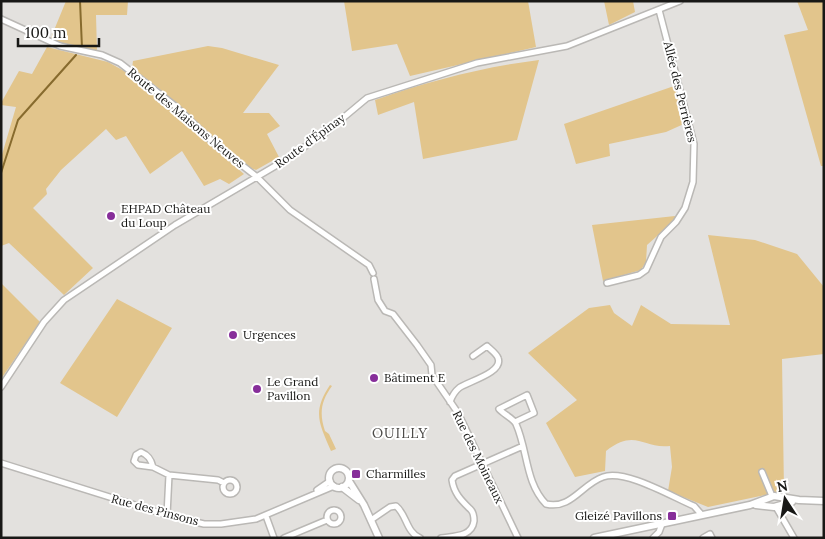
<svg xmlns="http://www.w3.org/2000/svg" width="825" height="539" font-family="Lora,serif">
	<rect width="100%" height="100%" fill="#e3e1de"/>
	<path fill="#e2c58c" d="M66,1H128L127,15H96L97,51L50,40Z
		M344,1H528L536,47L410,76L397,44L352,51Z
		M604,1H633L635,12L609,25Z
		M797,1H824V166H821L784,35L808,30Z
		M208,46L222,48L279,65L243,113H269L280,126L267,134L279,157L256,170C223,160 201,125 177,104C163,91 147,79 132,68L133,61Z
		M47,47L108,62L126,72L244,174L229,184L220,179L204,186L182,151L150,174L126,136L116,140L106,129L61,170L46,189L47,194L33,208L93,268L64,295L9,243L1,246V158L16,107L1,105V103L19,71L32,74Z
		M539,60L517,140L423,159L414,102L378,115L375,100C429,81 483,67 539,60Z
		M677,85L686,123L666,132L609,144L610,156L576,164L564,124Z
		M675,216L674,221L647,245L646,262L641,270L603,281L592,225Z
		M708,235L755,240L797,254L824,287V354L782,359L784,491L708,507L668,491L672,467L670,446C642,449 636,428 606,451L605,471L575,477L546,423L577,400L528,353L589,308L610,305L614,313L632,326L641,305L671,324L730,325Z
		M1,283L40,322L1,379Z
		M117,299L172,328L117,417L60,383Z
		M330,385L332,386C321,401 319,413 325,431L329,434L336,449L331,451C319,423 312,412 330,385Z"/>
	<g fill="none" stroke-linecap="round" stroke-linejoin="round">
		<path stroke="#876b2e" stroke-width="2" d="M80,1L82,48
			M1,173L18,120L76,55"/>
		<g stroke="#bab8b5" stroke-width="8">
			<path id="minor" d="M1,19L60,46L102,55L120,63L175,106L215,144L257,177L290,210L369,265L373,273
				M374,279L378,300L385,311L393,314L417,345L431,365L432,375L458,413L518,538
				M607,283L639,275L646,270L661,237L676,222L685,208L693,182L694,144L659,10
				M1,387L44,322L64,300L175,225L282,162L325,133L367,98L477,63L567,46L680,1
				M450,402C452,396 454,392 459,388C466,382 504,373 498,358C497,354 490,349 487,346L473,356
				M515,422L534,413L527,395L499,409C503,414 513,418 516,424C528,451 525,482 546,504C571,510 582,484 603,477C626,469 672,497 694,506L701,514
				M1,463L167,515L204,524H221L256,519L334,486
				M153,467C151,459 148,455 141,452L136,455L134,461L138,465L153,467L169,475L218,480L224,483
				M762,472L772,496
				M223 487a7 7 0 1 1 14 0a7 7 0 1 1-14 0Z
				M317,490L330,481
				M776,507L794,538
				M327 517a7 7 0 1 1 14 0a7 7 0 1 1-14 0Z
				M167,515L169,475
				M266,516L274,538
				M371,520L390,507L396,506C407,515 406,532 420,538
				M284,538L327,520
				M441,538C454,536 472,537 474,521C474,517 474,513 471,510C462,501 454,494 452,480L455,476L523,446
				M653,538L659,532L662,524
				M703,538L710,534L712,538"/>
		</g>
		<g stroke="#bab8b5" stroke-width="9">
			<path id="tertiary" d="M329 478a10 10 0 1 1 20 0a10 10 0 1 1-20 0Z
				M349,481L364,505L379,538
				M342,487L359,500
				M756,505L774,507L792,502
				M594,538L750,505L774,496L799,500L824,501"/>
		</g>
		<use href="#minor" stroke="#fff" stroke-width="5"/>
		<use href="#tertiary" stroke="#fff" stroke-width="6"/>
	</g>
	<g fill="#872e9a" stroke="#fff" stroke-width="2">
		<circle cx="111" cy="216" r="5"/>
		<circle cx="233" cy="335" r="5"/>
		<circle cx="374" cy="378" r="5"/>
		<circle cx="257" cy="389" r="5"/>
		<rect x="351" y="469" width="10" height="10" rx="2.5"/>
		<rect x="667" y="511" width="10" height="10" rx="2.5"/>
	</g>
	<g text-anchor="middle" stroke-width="4" stroke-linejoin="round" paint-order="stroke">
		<g font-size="12" fill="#181816" stroke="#fff">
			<text transform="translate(680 92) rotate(76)" y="4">Allée des Perrières</text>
			<text transform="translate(186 118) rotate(40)" y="4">Route des Maisons Neuves</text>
			<text transform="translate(310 141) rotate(-36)" y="4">Route d'Épinay</text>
			<text transform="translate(478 457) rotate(64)" y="4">Rue des Moineaux</text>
			<text transform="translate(155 510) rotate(15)" y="4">Rue des Pinsons</text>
		</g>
		<g font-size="12" fill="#181816" stroke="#fff" text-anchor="start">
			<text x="121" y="213">EHPAD Château<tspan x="121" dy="14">du Loup</tspan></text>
			<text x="243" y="339">Urgences</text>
			<text x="384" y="382">Bâtiment E</text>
			<text x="267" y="386">Le Grand<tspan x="267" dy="14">Pavillon</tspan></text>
			<text x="366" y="478">Charmilles</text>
			<text x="662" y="520" text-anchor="end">Gleizé Pavillons</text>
		</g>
		<g font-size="14" letter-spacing="1" fill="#4c4a47" stroke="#fff">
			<text x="400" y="438">OUILLY</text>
		</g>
	</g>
	<rect width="825" height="539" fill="none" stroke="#181816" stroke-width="5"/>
	<g transform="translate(785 499) rotate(348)" stroke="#ffffff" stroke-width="4" paint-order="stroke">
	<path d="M0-4L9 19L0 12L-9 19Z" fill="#181816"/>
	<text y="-8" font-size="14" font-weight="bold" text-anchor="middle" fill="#181816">N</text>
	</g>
	<path d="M18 38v8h81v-8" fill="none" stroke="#181816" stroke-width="2.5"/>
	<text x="25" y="38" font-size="15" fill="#181816" stroke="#ffffff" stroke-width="4" paint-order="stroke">100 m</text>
</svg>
